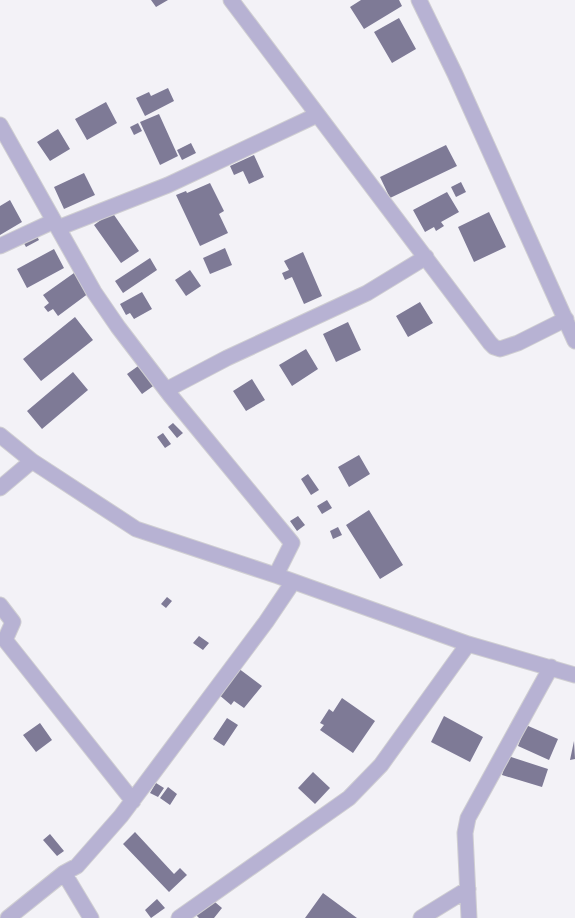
<svg xmlns="http://www.w3.org/2000/svg" width="575" height="918" font-family="'Asap Condensed',sans-serif">
	<rect width="100%" height="100%" fill="#f3f2f7"/>
	<path fill="#7e7a96" d="M151,0H168L156,7Z
		M361,0H399L402,6L364,29L350,7Z
		M399,18L416,49L392,63L374,32Z
		M168,88L174,101L145,116L136,98L149,92L151,96Z
		M106,102L117,123L87,140L75,119Z
		M159,114L178,156L160,165L140,122Z
		M138,123L142,131L134,135L130,127Z
		M58,129L70,149L50,161L37,142Z
		M191,143L196,153L182,160L177,150Z
		M446,145L457,166L390,198L380,177Z
		M254,155L264,177L249,184L243,171L234,175L230,166Z
		M84,173L95,195L64,209L54,187Z
		M461,182L466,192L456,197L451,187Z
		M210,183L224,211L219,214L228,233L200,246L176,195L186,191L187,193Z
		M447,192L459,212L441,222L444,226L436,231L434,227L425,232L413,210Z
		M10,200L22,222L0,235V206Z
		M112,212L139,251L121,263L94,225Z
		M489,212L506,247L474,262L458,227Z
		M34,231L39,240L26,247L21,238Z
		M225,248L232,265L210,274L203,258Z
		M54,249L64,268L27,288L17,269Z
		M303,252L322,296L304,304L292,277L285,280L282,273L289,270L284,261Z
		M150,258L157,270L123,293L115,281Z
		M190,270L201,286L186,296L175,280Z
		M74,273L89,293L58,316L53,309L48,312L44,307L49,303L43,295Z
		M142,292L152,309L134,319L130,313L126,315L120,304Z
		M420,302L433,323L408,337L396,316Z
		M75,317L93,340L41,381L23,359Z
		M348,322L361,350L336,362L323,334Z
		M306,349L318,369L292,386L279,365Z
		M141,364L156,384L142,394L127,374Z
		M73,372L88,390L42,429L27,411Z
		M252,379L265,400L246,411L233,391Z
		M173,423L183,433L177,438L168,427Z
		M163,433L171,444L165,448L157,437Z
		M359,455L370,474L349,487L338,467Z
		M308,474L319,490L311,495L301,479Z
		M327,500L332,508L322,514L317,506Z
		M369,510L403,565L380,579L346,525Z
		M298,516L305,525L297,531L290,521Z
		M338,527L342,535L333,539L330,531Z
		M167,597L172,601L166,608L161,604Z
		M199,636L209,643L203,650L193,643Z
		M238,668L262,686L244,708L234,701L231,705L218,694Z
		M342,698L375,721L353,753L320,730L324,725L320,723L329,709L333,712Z
		M444,716L483,737L470,762L431,742Z
		M227,718L238,725L224,746L213,739Z
		M40,723L52,740L36,752L23,735Z
		M526,725L558,739L549,760L518,746Z
		M574,741L575,759L570,760Z
		M508,756L548,769L542,787L502,775Z
		M313,772L330,788L315,804L298,788Z
		M156,783L164,788L158,797L150,793Z
		M168,787L177,794L170,805L160,798Z
		M135,832L174,874L180,868L187,875L169,892L123,844Z
		M50,834L64,851L57,856L43,840Z
		M323,893L357,918H305Z
		M209,897L222,908L214,918H199L195,914Z
		M157,899L165,908L151,918L145,910Z"/>
	<g fill="none" stroke-linecap="round" stroke-linejoin="round">
		<g stroke="#cfced2" stroke-width="17">
			<path id="minor" d="M231,0L490,343L494,347L500,349L518,343L566,319
				M419,0L455,74L575,341
				M0,125L94,292L118,327L170,395L292,543L279,569L278,576
				M58,228L168,185L317,115
				M0,246L54,221
				M166,390L227,358L367,293L426,257
				M0,435L32,461L136,529L278,576L468,644L575,675
				M0,488L32,461
				M0,605L13,622L5,640L133,801
				M64,873L91,918
				M8,918L64,873L77,866L121,816L266,622L293,582
				M179,918L349,798L381,765L468,644
				M421,918L468,889
				M469,918L465,833L468,818L551,667"/>
		</g>
		<use href="#minor" stroke="#b7b2d3" stroke-width="15"/>
	</g>
</svg>
